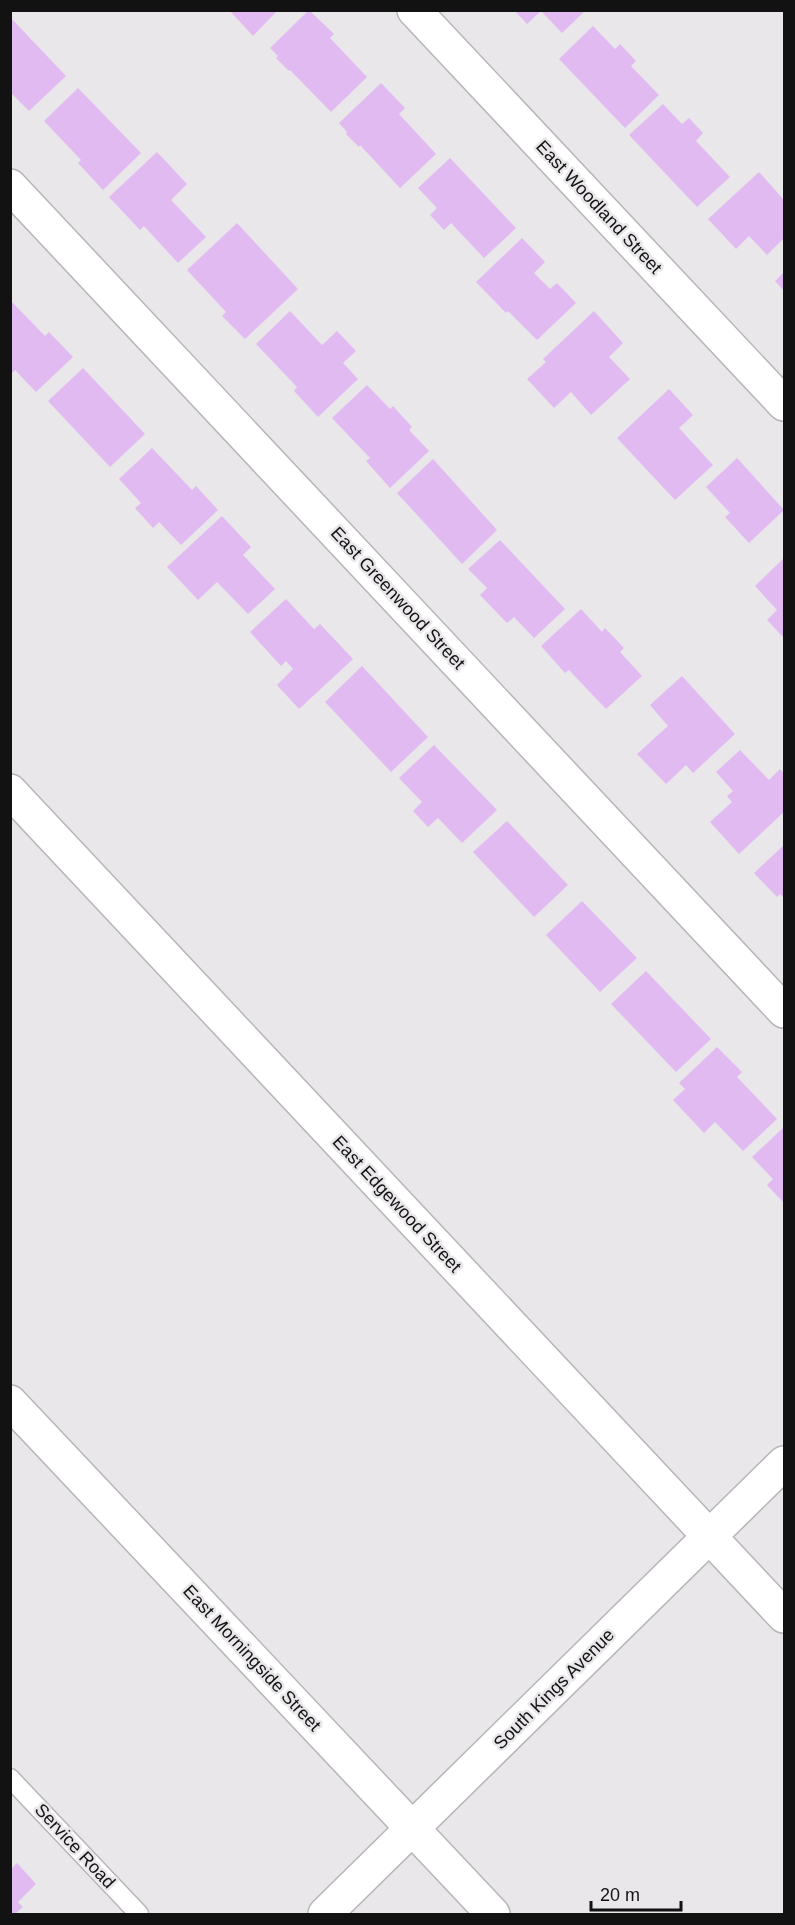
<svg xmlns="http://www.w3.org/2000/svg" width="795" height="1925" font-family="Helvetica,sans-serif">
	<rect width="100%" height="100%" fill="#e9e7ea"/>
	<path fill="#e1baf2" d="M229,10H278L253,36Z
		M309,10L334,34L330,38L367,77L331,112L290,70L289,71L276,58L278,56L270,48Z
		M514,10H586L562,33L541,11L527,24Z
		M10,17L66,76L29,111L10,92Z
		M593,26L615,49L620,44L636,61L631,66L659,95L625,128L559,59Z
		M381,83L405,108L399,114L436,154L400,188L360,145L359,147L346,134L347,132L339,123Z
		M78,88L141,153L103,190L78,163L81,160L44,121Z
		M663,104L682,124L689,118L703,133L696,141L730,177L697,207L629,135Z
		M157,152L187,184L171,200L206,237L178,263L144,226L140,230L109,197Z
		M450,158L516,228L484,258L451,223L444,230L430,215L437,208L418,188Z
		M759,172L784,200V238L767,255L749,236L736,249L708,219Z
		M237,223L298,289L245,339L222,316L226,312L187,270Z
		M522,238L545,262L534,273L550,289L557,283L576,303L537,340L508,311L506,313L476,282Z
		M784,272V291L775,281Z
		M10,300L45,336L49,332L73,357L36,392L15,370L12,373L10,371Z
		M290,311L322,345L337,331L356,351L343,363L358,379L318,417L294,391L297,387L256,344Z
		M594,311L623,343L609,357L630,379L591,415L571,392L554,408L527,379L546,362L543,359Z
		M83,368L145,434L110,467L48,401Z
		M367,385L390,409L393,406L412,427L409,430L429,451L390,488L366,461L370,458L332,418Z
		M669,389L693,415L679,428L713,465L675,500L617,438Z
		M152,448L192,490L196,486L218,510L181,545L159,522L153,528L135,508L141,503L119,479Z
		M737,458L784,510L749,543L725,517L730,513L706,487Z
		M433,459L497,530L462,564L397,493Z
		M222,516L251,547L243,555L275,589L248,614L217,582L198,600L167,567Z
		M500,540L565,609L534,638L514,617L507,623L480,595L487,588L468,569Z
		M784,558V638L767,620L777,610L755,586Z
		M286,599L314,629L320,624L353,659L299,709L277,685L293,669L286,661L281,666L250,632Z
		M581,609L602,632L605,628L624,648L620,652L642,676L606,709L569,670L565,673L541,646Z
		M362,666L428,737L391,772L325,702Z
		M682,676L735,734L693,773L686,765L666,784L637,754L668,726L650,705Z
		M434,745L497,810L462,843L438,818L428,827L413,811L422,802L399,778Z
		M740,750L769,780L780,769L784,774V812L739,854L710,822L732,802L727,796L733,791L716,772Z
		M507,821L568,885L534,917L473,852Z
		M784,845V898L780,894L777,897L754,873Z
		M582,901L637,958L600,992L546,935Z
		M646,971L711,1039L676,1072L611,1004Z
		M717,1047L742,1072L737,1077L777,1119L743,1151L715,1122L704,1133L673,1100L685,1089L679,1083Z
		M784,1127V1203L767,1185L773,1179L752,1157Z
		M17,1863L36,1884L18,1902L23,1907L15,1914H10V1870Z"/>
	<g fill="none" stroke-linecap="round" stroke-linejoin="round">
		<g stroke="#b7b5b8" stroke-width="21">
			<path id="service" d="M10,1778L139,1914"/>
		</g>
		<g stroke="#b7b5b8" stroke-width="36">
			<path id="minor" d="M414,10L784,404
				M10,186L784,1011
				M10,791L784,1616
				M10,1402L493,1914
				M325,1914L784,1463"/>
		</g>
		<use href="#service" stroke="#fff" stroke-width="18"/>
		<use href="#minor" stroke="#fff" stroke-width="33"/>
	</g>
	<g text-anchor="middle" stroke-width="5" stroke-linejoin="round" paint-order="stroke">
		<g font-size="18" fill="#131213" stroke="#e9e7ea">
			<text transform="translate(599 207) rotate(47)" y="6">East Woodland Street</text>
			<text transform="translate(398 598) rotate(47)" y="6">East Greenwood Street</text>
			<text transform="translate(397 1204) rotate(47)" y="6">East Edgewood Street</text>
			<text transform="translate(252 1658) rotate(47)" y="6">East Morningside Street</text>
			<text transform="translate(554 1689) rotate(-45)" y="6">South Kings Avenue</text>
			<text transform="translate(75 1846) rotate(47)" y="6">Service Road</text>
		</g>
	</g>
	<rect width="795" height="1925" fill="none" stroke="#131213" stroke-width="24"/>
	<path d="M591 1901v9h90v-9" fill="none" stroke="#131213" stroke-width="3"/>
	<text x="600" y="1901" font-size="18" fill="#131213" stroke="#e9e7ea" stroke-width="4.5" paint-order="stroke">20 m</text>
</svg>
